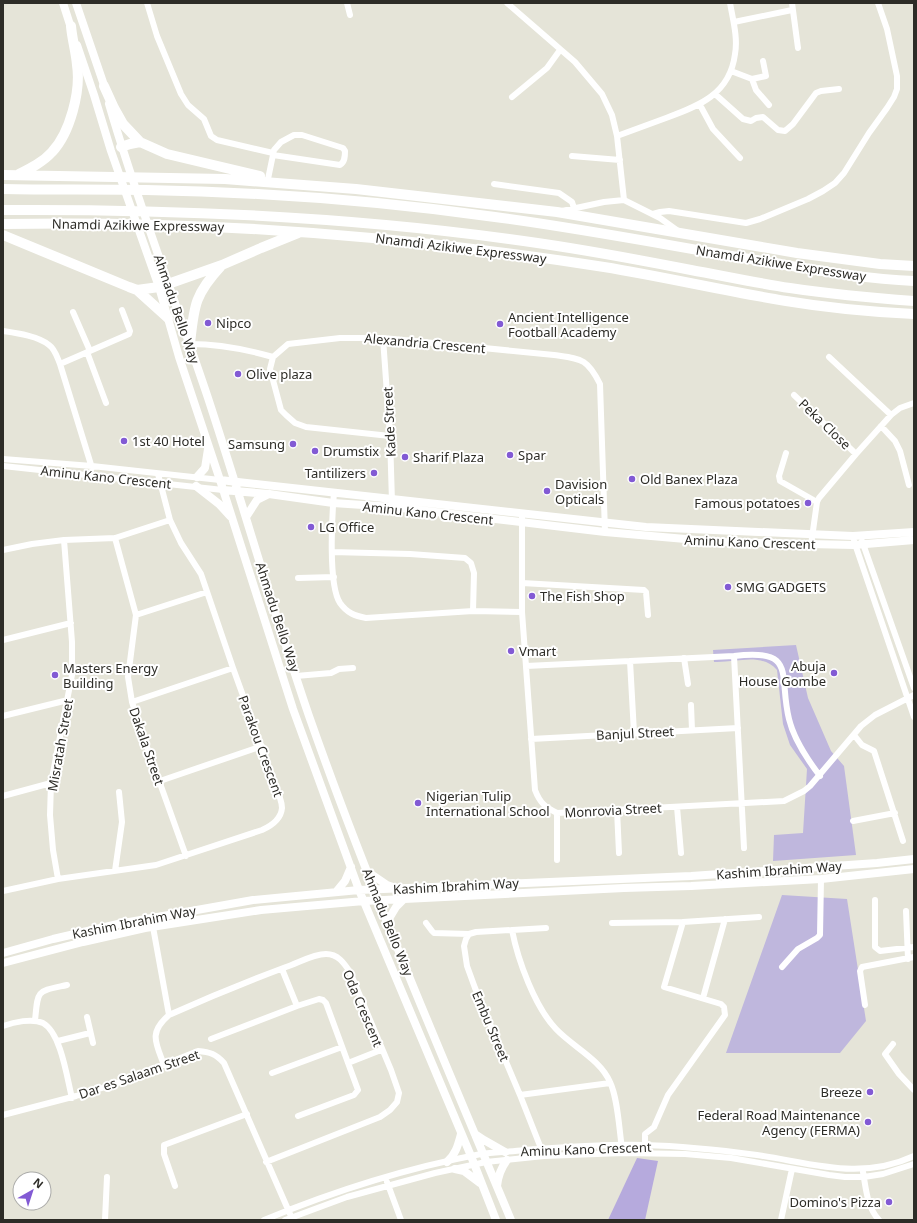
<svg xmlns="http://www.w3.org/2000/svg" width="917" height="1223" font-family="'Noto Sans',sans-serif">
	<rect width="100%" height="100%" fill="#e5e4d8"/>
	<path fill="#bfb7dd" d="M796,645L808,698L831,751L844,766L856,855L773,861L774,835L803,833L807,769L790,745L783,724L777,670C761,652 736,663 714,662L713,650Z
		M782,895L847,899L866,1021L840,1053H726Z"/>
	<path fill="#b6aadd" d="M637,1158L658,1161L645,1220H608Z"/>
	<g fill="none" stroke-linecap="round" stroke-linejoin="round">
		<path stroke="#fff" stroke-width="6" d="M147,3L157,36L181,94L188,105L204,119L211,136L217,140L273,153
			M347,3L350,15
			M507,3L575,62L602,94L612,115L617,136L624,200
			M792,3L798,48
			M734,22L792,10
			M731,71L752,79L756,90L769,105
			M752,79L766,76L763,61
			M715,94L743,119L751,121L756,118L763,117L778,130L785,131L793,124L816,93L821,91L839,89
			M512,97L547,68L560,50
			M700,105L713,129L740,158
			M617,136C633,130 650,124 666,118C699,106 730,94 735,54C738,38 733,20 730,3
			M572,156L620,160
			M268,179L274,150L281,142L294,135H302L343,148L345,151C345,156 345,162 340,165L273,155
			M494,184L559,193L572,202L574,208
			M562,211L604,202L624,200L660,218L678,231
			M653,214L660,212L669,211L746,223L760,219L808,199L823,191L835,183L844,173L869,133L887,108L894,97L897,89V76L887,29L878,3
			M73,312L90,351
			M3,331C16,333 38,336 49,345C55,349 57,357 60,364L92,468
			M383,338L390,436L392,502
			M190,344C219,344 245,349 273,357
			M87,352L106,403
			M829,357L891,415
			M60,364L129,334L130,331L122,310
			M794,395L856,454
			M881,426L895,441L900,451L909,485
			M390,436L306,427L295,423L286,415L281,410L273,380L270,369L273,357L288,344L340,338H383L554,355C581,359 587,358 600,384L605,532
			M786,453L779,476L780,481L817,502
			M3,459L92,466L220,480
			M3,466L223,490
			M334,493C332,516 328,585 340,603C347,613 355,616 366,618L473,611L522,612
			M522,513V612L535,790C540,803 545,807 557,813L784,801L804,791L810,786L861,726L875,715L914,695
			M115,538L136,615L128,677L132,702L142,733L186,856
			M854,541L914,717
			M862,541L914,688
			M811,545L817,502L819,498L856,454L891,415L900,408L914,403
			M3,550L32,544L64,540L115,538L170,520
			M332,552L410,554L465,558L471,563L474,573L473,611
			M298,578L334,577
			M522,583L644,590L646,592L648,615
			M136,615L207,592
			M3,640L71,623
			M734,656L744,848
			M684,658L688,684
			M630,661L634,733
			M526,666L734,656C798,648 778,675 789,719C794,740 807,759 820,776
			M296,676L331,673L339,669L353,668
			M132,702L233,668
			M691,705L692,730
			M3,716L68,700
			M854,735L862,745L874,751L903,841
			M531,739L738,728
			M160,781L262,746
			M3,796L51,783
			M677,807L681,853
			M617,810L619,853
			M853,821L895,813
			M557,860V813
			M115,871L122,822L119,792
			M58,879L53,850L50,815L51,783L72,675V642L64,540
			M3,891L58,879L156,865L262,830C271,826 281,819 282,808C282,805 281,801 280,798L233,668L201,574L181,543L170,520L158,474
			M875,900V947L880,951L914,947
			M906,911L908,959
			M426,923L432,931L434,933L469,934
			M612,923L683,922L759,917
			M153,927L169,1015
			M512,930C518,961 535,1007 556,1029C573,1047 600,1059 610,1082C618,1099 619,1129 622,1148
			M782,967L798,949L817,938L820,935L821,879
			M282,969L297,1006
			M703,998L725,919
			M865,1005L860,971L862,967L914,957
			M87,1017L93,1043
			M35,1021C38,989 36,992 67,985
			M3,1026C14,1022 32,1018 43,1023C61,1033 67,1078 72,1098
			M211,1039L297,1006L319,999L323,1000L326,1003L358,1090L354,1095L298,1116
			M58,1041L90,1033
			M893,1044L885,1054L899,1074L914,1090
			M348,1063L381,1050
			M164,1065C156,1043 148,1033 169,1015C207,998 246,982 286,967C298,963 313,954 326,954C338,954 344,963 350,972L391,1070L399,1093L397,1102L390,1110L380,1117L266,1162
			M272,1073L342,1047
			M520,1095L610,1083
			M3,1115L76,1096L115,1084L198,1051C210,1052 216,1054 224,1063L290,1214
			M645,1145V1134L654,1127L668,1095L725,1015L724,1007L721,1004L664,987L683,922
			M542,1151L520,1095L475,988L467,966L464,946L466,939L469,934L476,932L546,928
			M863,1172C866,1189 867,1207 879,1220
			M387,1182L401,1220
			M175,1186L164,1154V1145L247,1114
			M105,1220L107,1177
			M264,1220C334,1191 407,1168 481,1154C495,1152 510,1152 524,1150C564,1147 604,1144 644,1145C682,1146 720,1150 757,1155C812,1163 860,1181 914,1156
			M285,1220L347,1197L435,1173L486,1162L544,1156L623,1153L685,1154L731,1158L829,1175L845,1177H864L883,1174L914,1164
			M781,1220L792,1169"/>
		<path stroke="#fff" stroke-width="8" d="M63,3L72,31
			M76,3L106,91
			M77,45L94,95L111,151L159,287L179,357L220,480L293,709L359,890L471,1156L496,1220
			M109,104C138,204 175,300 208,398C243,504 273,611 309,716C369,887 441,1053 511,1220
			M197,477L205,468L208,449
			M220,480L646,527L853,536L914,532
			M196,486L219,504L230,516
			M223,490L269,494L333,503L393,507L605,532L720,542L854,545L914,540
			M246,517L257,500L269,494
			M368,872L387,885L396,888
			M336,892L345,881L351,867
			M387,922L396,907L403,900
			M3,953L53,939L118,924L253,900L359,890L691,876L877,863L914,859
			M3,963L83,942L145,928L261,910L364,901L624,888L691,886L821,879L914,869
			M475,1134L484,1140L505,1152
			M447,1162C456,1154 458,1145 461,1134
			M455,1169L464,1171L480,1183
			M497,1186C498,1176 501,1168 507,1160"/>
		<path stroke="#fff" stroke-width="10" d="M104,86L114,108L123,124L140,142L167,154L260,176
			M121,147L130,144L140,142
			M19,174C31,168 43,162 52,152C70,133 81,91 77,65C76,52 72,39 71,26
			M3,175L225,179L356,189L557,212L797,253L880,264L914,266
			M3,189C51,190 98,189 146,190C262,192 380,201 495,217C586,229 677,247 768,262C816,270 865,279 914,281
			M3,210C172,209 341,216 509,239C570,247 630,258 691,270C724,276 757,283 790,288C831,294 873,298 914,301
			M3,224C204,220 406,236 604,267C665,277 725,291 786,301C828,308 871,312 914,314
			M3,235L129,287L137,290L168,318
			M168,284L222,265L261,248L298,233
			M137,290L159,287
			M190,344C194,307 194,295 221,266"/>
	</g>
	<g fill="#825ad4" stroke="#fff" stroke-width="1.5">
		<circle cx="208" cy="323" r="4"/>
		<circle cx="500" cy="324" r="4"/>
		<circle cx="238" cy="374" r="4"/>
		<circle cx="124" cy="441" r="4"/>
		<circle cx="293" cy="444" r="4"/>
		<circle cx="315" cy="451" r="4"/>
		<circle cx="510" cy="455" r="4"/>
		<circle cx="405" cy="457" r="4"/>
		<circle cx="374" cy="473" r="4"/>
		<circle cx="632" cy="479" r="4"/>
		<circle cx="547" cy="491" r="4"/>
		<circle cx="808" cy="503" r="4"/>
		<circle cx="311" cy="527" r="4"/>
		<circle cx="728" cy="587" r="4"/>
		<circle cx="532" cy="596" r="4"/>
		<circle cx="511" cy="651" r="4"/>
		<circle cx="834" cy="673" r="4"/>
		<circle cx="55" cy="675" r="4"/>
		<circle cx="418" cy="803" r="4"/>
		<circle cx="870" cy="1092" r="4"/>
		<circle cx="868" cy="1122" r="4"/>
		<circle cx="889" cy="1202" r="4"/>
	</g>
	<g text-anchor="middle" stroke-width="4" stroke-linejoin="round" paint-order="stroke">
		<g font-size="13" fill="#2d2c27" stroke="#fff">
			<text transform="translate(138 225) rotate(1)" y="5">Nnamdi Azikiwe Expressway</text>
			<text transform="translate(461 248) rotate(7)" y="5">Nnamdi Azikiwe Expressway</text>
			<text transform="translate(781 263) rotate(9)" y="5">Nnamdi Azikiwe Expressway</text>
			<text transform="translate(177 309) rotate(71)" y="5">Ahmadu Bello Way</text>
			<text transform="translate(425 343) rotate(5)" y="5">Alexandria Crescent</text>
			<text transform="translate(389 422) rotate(-93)" y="5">Kade Street</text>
			<text transform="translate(825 424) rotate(44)" y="5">Peka Close</text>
			<text transform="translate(106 477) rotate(6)" y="5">Aminu Kano Crescent</text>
			<text transform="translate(428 513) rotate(6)" y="5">Aminu Kano Crescent</text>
			<text transform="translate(750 542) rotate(2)" y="5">Aminu Kano Crescent</text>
			<text transform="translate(278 617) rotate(72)" y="5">Ahmadu Bello Way</text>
			<text transform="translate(635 733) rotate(-3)" y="5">Banjul Street</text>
			<text transform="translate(60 745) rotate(-80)" y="5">Misratah Street</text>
			<text transform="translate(147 746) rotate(71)" y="5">Dakala Street</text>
			<text transform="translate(261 746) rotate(70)" y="5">Parakou Crescent</text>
			<text transform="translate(613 810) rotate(-3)" y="5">Monrovia Street</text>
			<text transform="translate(779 870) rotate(-4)" y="5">Kashim Ibrahim Way</text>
			<text transform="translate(456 886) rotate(-3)" y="5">Kashim Ibrahim Way</text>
			<text transform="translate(134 922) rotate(-11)" y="5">Kashim Ibrahim Way</text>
			<text transform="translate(388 922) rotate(68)" y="5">Ahmadu Bello Way</text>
			<text transform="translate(363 1008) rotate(67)" y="5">Oda Crescent</text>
			<text transform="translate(491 1026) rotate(67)" y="5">Embu Street</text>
			<text transform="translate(139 1074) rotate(-19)" y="5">Dar es Salaam Street</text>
			<text transform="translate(586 1149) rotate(-2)" y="5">Aminu Kano Crescent</text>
		</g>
		<g font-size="13" fill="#2d2c27" stroke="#fff" text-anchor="start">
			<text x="508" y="322">Ancient Intelligence<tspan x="508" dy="15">Football Academy</tspan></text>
			<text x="216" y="328">Nipco</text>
			<text x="246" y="379">Olive plaza</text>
			<text x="132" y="446">1st 40 Hotel</text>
			<text x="285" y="449" text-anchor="end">Samsung</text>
			<text x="323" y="456">Drumstix</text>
			<text x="518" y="460">Spar</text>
			<text x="413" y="462">Sharif Plaza</text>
			<text x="366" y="478" text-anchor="end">Tantilizers</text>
			<text x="640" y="484">Old Banex Plaza</text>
			<text x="555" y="489">Davision<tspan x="555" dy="15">Opticals</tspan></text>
			<text x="800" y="508" text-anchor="end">Famous potatoes</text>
			<text x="319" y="532">LG Office</text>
			<text x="736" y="592">SMG GADGETS</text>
			<text x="540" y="601">The Fish Shop</text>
			<text x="519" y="656">Vmart</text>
			<text x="826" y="671" text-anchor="end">Abuja<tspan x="826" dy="15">House Gombe</tspan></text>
			<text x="63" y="673">Masters Energy<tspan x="63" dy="15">Building</tspan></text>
			<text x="426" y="801">Nigerian Tulip<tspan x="426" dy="15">International School</tspan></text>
			<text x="862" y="1097" text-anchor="end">Breeze</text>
			<text x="860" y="1120" text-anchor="end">Federal Road Maintenance<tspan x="860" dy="15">Agency (FERMA)</tspan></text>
			<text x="881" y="1207" text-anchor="end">Domino's Pizza</text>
		</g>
	</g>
	<rect width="917" height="1223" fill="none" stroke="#2d2c27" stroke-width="8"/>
	<g transform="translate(32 1191) rotate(39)"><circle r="19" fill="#ffffff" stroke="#ababa9"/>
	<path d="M0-3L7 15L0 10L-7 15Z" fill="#825ad4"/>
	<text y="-6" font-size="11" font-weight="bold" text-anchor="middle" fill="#2d2c27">N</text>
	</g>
</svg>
